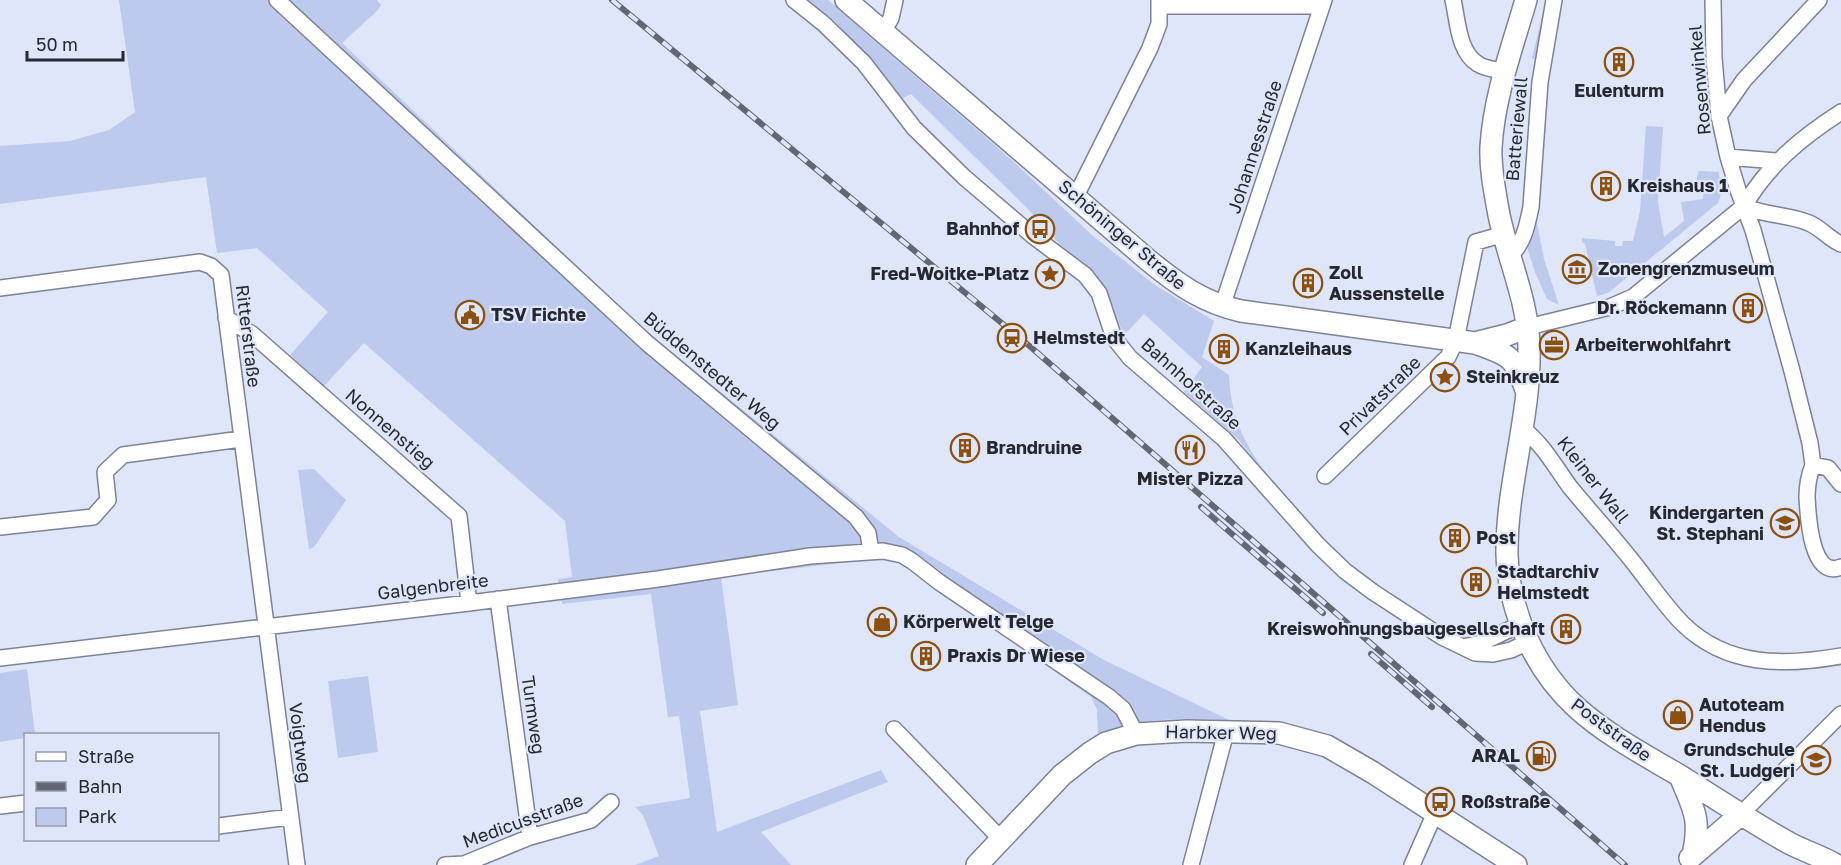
<svg xmlns="http://www.w3.org/2000/svg" width="1841" height="865" font-family="'Golos Text',sans-serif">
	<rect width="100%" height="100%" fill="#dfe6fa"/>
	<path fill="#bdc9ed" d="M119,0H377L381,5L378,10L342,43L642,328L899,537L1104,660L1229,720C1188,719 1135,716 1098,735L1097,709L1091,697L869,539L848,562L721,577L738,705L700,711L717,832L881,770L888,782L761,832L791,865H635L659,856L643,815L635,807L690,798L679,716L668,717L651,594L562,604L558,579L572,577L565,521L364,343L324,386L290,355L328,312L257,248L217,253L206,177L0,204V146L70,141L109,130L135,112Z
		M808,0H828L1015,163L1093,236L1155,285L1214,321L1202,357L1229,375C1231,417 1243,440 1265,473L1239,440L1184,392L1202,367L1144,314L1124,335L1102,285L1073,259L1026,207L911,94L902,99L835,21Z
		M1546,0H1562L1547,81L1537,223L1544,259L1559,305L1547,299L1535,272L1526,244L1536,60L1532,58Z
		M1646,126L1663,127L1658,202L1664,237L1684,221L1681,202L1703,199L1705,181H1696L1699,171L1719,172L1721,194L1718,203L1608,293L1597,296L1585,244L1582,242V238L1615,241V246H1622L1623,241H1633L1640,211Z
		M314,469L346,500L314,547L309,549L298,470Z
		M27,669L35,734H26L25,738L0,742V673Z
		M368,676L378,752L338,758L328,681Z"/>
	<g fill="none" stroke-linecap="round" stroke-linejoin="round">
		<g stroke="#7d8395" stroke-width="18">
			<path id="street" d="M277,0L647,343L856,517L868,533L871,551
				M794,0L824,24L864,63L914,128L964,177L1033,236L1085,275L1099,293L1114,338L1130,358L1224,439L1318,545L1345,571L1373,592L1442,637L1475,653L1493,654L1511,650L1528,642
				M1453,0C1458,21 1458,52 1478,64C1485,69 1497,70 1505,71
				M1713,0L1714,58L1719,116L1728,157L1738,190L1753,230L1792,371L1810,443L1813,465
				M1159,6H1322
				M883,32L891,18L895,0
				M1719,116L1744,80L1819,0
				M1728,157L1776,161
				M1075,198L1150,48L1159,24V0
				M1744,206C1764,216 1788,214 1809,223C1821,228 1829,239 1841,244
				M1509,257C1524,243 1527,226 1531,207L1540,82L1554,0
				M0,288L200,262L211,266L221,275L297,865
				M1222,307L1324,0
				M226,318L252,334L459,516L469,603
				M1528,327L1610,307L1633,297L1744,206C1768,165 1802,137 1841,112
				M1521,427C1543,444 1554,465 1570,487C1593,515 1618,542 1640,571C1654,589 1667,608 1683,624C1727,667 1784,666 1841,656
				M1325,476L1448,357L1456,340L1476,242L1504,234
				M1841,484L1828,468L1813,465C1809,475 1807,487 1807,497C1808,516 1811,580 1841,567
				M0,527L93,517L108,500L105,472L123,455L241,439
				M498,599L530,837
				M1463,647L1481,643L1521,624
				M0,658L469,603L658,579L810,556L883,551L902,555L912,561L939,582L1109,697L1123,709L1136,734
				M894,729L1001,839
				M0,806L26,803
				M1740,815L1841,714
				M218,826L290,817
				M445,865L464,864L530,837L591,820L611,802
				M1191,865L1226,732
				M1412,865L1435,813"/>
		</g>
		<g stroke="#7d8395" stroke-width="24">
			<path id="secondary" d="M846,0L1148,260C1177,284 1204,303 1241,311L1475,343L1507,335L1528,327
				M1526,0C1512,48 1494,97 1491,147C1490,169 1495,193 1499,215C1508,259 1528,301 1529,347C1531,417 1506,485 1507,555C1509,612 1535,670 1577,708C1607,735 1643,754 1677,774C1714,797 1750,821 1789,843C1804,851 1821,856 1836,865
				M1475,343C1509,355 1514,355 1526,390
				M1680,776C1694,810 1701,818 1693,855
				M1690,858L1740,815
				M977,865L1062,775L1090,753L1106,743L1136,734L1187,731L1279,733L1327,746L1372,772L1516,865"/>
		</g>
		<use href="#street" stroke="#fff" stroke-width="15"/>
		<use href="#secondary" stroke="#fff" stroke-width="21"/>
		<g stroke="#636773" stroke-width="6">
			<path id="rail" d="M612,0L1033,349L1625,865
				M1201,507L1323,613
				M1371,654L1432,707"/>
		</g>
		<use href="#rail" stroke="#dfe6fa" stroke-width="4" stroke-dasharray="11" stroke-linecap="butt"/>
	</g>
	<defs>
		<g id="building-ring" transform="scale(1.5)"><circle r="9.5" fill="#dfe6fa" stroke="#8b500d" stroke-width="1.5"/><path d="M-4-6H4V6H1V3H-1V6H-4ZM-2.5-4.3h1.7v1.8h-1.7ZM.8-4.3h1.7v1.8H.8ZM-2.5-1h1.7V.8h-1.7ZM.8-1h1.7V.8H.8Z" fill="#8b500d"/></g>
		<g id="bus-ring" transform="scale(1.5)"><circle r="9.5" fill="#dfe6fa" stroke="#8b500d" stroke-width="1.5"/><path d="M-5-6H5V4H4V6H2V4H-2V6H-4V4H-5ZM-3.5-4V0h7V-4ZM-3.5 1.2v1.5H-2V1.2ZM2 1.2v1.5H3.5V1.2Z" fill="#8b500d"/></g>
		<g id="museum-ring" transform="scale(1.5)"><circle r="9.5" fill="#dfe6fa" stroke="#8b500d" stroke-width="1.5"/><path d="M0-6L6-3V-2H-6V-3ZM-5-1h2V3h-2ZM-1-1h2V3h-2ZM3-1h2V3H3ZM-6 4H6V6H-6Z" fill="#8b500d"/></g>
		<g id="sight-ring" transform="scale(1.5)"><circle r="9.5" fill="#dfe6fa" stroke="#8b500d" stroke-width="1.5"/><path d="M0-6L1.8-2.2L6-1.7L2.9 1.2L3.7 5.4L0 3.3L-3.7 5.4L-2.9 1.2L-6-1.7L-1.8-2.2Z" fill="#8b500d"/></g>
		<g id="civic-ring" transform="scale(1.5)"><circle r="9.5" fill="#dfe6fa" stroke="#8b500d" stroke-width="1.5"/><path d="M-.6-6.5H3V-4.5H.6V-3L4-1V1h2V6H-6V1h2V-1L-.6-3ZM-1.2 2.5V6h2.4V2.5Z" fill="#8b500d"/></g>
		<g id="station-ring" transform="scale(1.5)"><circle r="9.5" fill="#dfe6fa" stroke="#8b500d" stroke-width="1.5"/><path d="M-3-6H3Q5-6 5-4V2Q5 4 3 4L4.5 6H3L1.5 4h-3L-3 6H-4.5L-3 4Q-5 4-5 2V-4Q-5-6-3-6ZM-3.5-4v3h7v-3ZM-3.5 1v1.5H-2V1ZM2 1v1.5H3.5V1Z" fill="#8b500d"/></g>
		<g id="office-ring" transform="scale(1.5)"><circle r="9.5" fill="#dfe6fa" stroke="#8b500d" stroke-width="1.5"/><path d="M-6-3h4V-5.5h4V-3h4V5H-6ZM-1-4.5V-3h2v-1.5ZM-6 0V1H6V0Z" fill="#8b500d"/></g>
		<g id="restaurant-ring" transform="scale(1.5)"><circle r="9.5" fill="#dfe6fa" stroke="#8b500d" stroke-width="1.5"/><path d="M-5-6h1v4h1v-4h1v4h1v-4h1v5L-1.5 .5V6h-2V.5L-5-1ZM5-6V6H3V1.5H1.5Q1.5-4 5-6Z" fill="#8b500d"/></g>
		<g id="school-ring" transform="scale(1.5)"><circle r="9.5" fill="#dfe6fa" stroke="#8b500d" stroke-width="1.5"/><path d="M0-5L7-2L0 1L-7-2ZM-4 1L0 2.5L4 1V4Q0 6-4 4Z" fill="#8b500d"/></g>
		<g id="shop-ring" transform="scale(1.5)"><circle r="9.5" fill="#dfe6fa" stroke="#8b500d" stroke-width="1.5"/><path d="M-5-2.5h2.3a2.7 3.5 0 0 1 5.4 0H5L5.5 6h-11ZM-1.5-2.5h3a1.5 2.3 0 0 0-3 0Z" fill="#8b500d"/></g>
		<g id="fuel-ring" transform="scale(1.5)"><circle r="9.5" fill="#dfe6fa" stroke="#8b500d" stroke-width="1.5"/><path d="M-5.5-6h7V0h2V4h1.3V-2.5L3-4.5l.8-.8L6-3V5H2.5V1h-1V6h-7ZM-4.2-4.7v3.2H.2V-4.7Z" fill="#8b500d"/></g>
	</defs>
	<g fill-rule="evenodd">
		<use href="#building-ring" x="1619" y="62"/>
		<use href="#building-ring" x="1606" y="186"/>
		<use href="#bus-ring" x="1040" y="229"/>
		<use href="#museum-ring" x="1577" y="269"/>
		<use href="#sight-ring" x="1050" y="274"/>
		<use href="#building-ring" x="1308" y="283"/>
		<use href="#building-ring" x="1748" y="308"/>
		<use href="#civic-ring" x="470" y="315"/>
		<use href="#station-ring" x="1012" y="338"/>
		<use href="#office-ring" x="1554" y="345"/>
		<use href="#building-ring" x="1224" y="349"/>
		<use href="#sight-ring" x="1445" y="377"/>
		<use href="#building-ring" x="965" y="448"/>
		<use href="#restaurant-ring" x="1190" y="450"/>
		<use href="#school-ring" x="1785" y="523"/>
		<use href="#building-ring" x="1455" y="538"/>
		<use href="#building-ring" x="1476" y="582"/>
		<use href="#shop-ring" x="882" y="622"/>
		<use href="#building-ring" x="1566" y="629"/>
		<use href="#building-ring" x="926" y="656"/>
		<use href="#shop-ring" x="1678" y="715"/>
		<use href="#fuel-ring" x="1541" y="756"/>
		<use href="#school-ring" x="1816" y="760"/>
		<use href="#bus-ring" x="1440" y="802"/>
	</g>
	<g text-anchor="middle" stroke-width="4.5" stroke-linejoin="round" paint-order="stroke">
		<g font-size="18" fill="#25282f" stroke="#dfe6fa">
			<text transform="translate(1700 80) rotate(-95)" y="6">Rosenwinkel</text>
			<text transform="translate(1517 129) rotate(-85)" y="6">Batteriewall</text>
			<text transform="translate(1255 147) rotate(-72)" y="6">Johannesstraße</text>
			<text transform="translate(1122 235) rotate(40)" y="6">Schöninger Straße</text>
			<text transform="translate(248 336) rotate(83)" y="6">Ritterstraße</text>
			<text transform="translate(712 371) rotate(40)" y="6">Büddenstedter Weg</text>
			<text transform="translate(1191 384) rotate(42)" y="6">Bahnhofstraße</text>
			<text transform="translate(1380 396) rotate(-44)" y="6">Privatstraße</text>
			<text transform="translate(390 429) rotate(41)" y="6">Nonnenstieg</text>
			<text transform="translate(1593 480) rotate(52)" y="6">Kleiner Wall</text>
			<text transform="translate(433 587) rotate(-7)" y="6">Galgenbreite</text>
			<text transform="translate(533 715) rotate(82)" y="6">Turmweg</text>
			<text transform="translate(1611 730) rotate(36)" y="6">Poststraße</text>
			<text transform="translate(1221 733) rotate(1)" y="6">Harbker Weg</text>
			<text transform="translate(300 743) rotate(83)" y="6">Voigtweg</text>
			<text transform="translate(523 821) rotate(-20)" y="6">Medicusstraße</text>
		</g>
		<g font-size="18" font-weight="bold" fill="#25282f" stroke="#dfe6fa" text-anchor="start">
			<text x="1619" y="97" text-anchor="middle">Eulenturm</text>
			<text x="1627" y="192">Kreishaus 1</text>
			<text x="1019" y="235" text-anchor="end">Bahnhof</text>
			<text x="1598" y="275">Zonengrenzmuseum</text>
			<text x="1329" y="279">Zoll<tspan x="1329" dy="21">Aussenstelle</tspan></text>
			<text x="1029" y="280" text-anchor="end">Fred-Woitke-Platz</text>
			<text x="1727" y="314" text-anchor="end">Dr. Röckemann</text>
			<text x="491" y="321">TSV Fichte</text>
			<text x="1033" y="344">Helmstedt</text>
			<text x="1575" y="351">Arbeiterwohlfahrt</text>
			<text x="1245" y="355">Kanzleihaus</text>
			<text x="1466" y="383">Steinkreuz</text>
			<text x="986" y="454">Brandruine</text>
			<text x="1190" y="485" text-anchor="middle">Mister Pizza</text>
			<text x="1764" y="519" text-anchor="end">Kindergarten<tspan x="1764" dy="21">St. Stephani</tspan></text>
			<text x="1476" y="544">Post</text>
			<text x="1497" y="578">Stadtarchiv<tspan x="1497" dy="21">Helmstedt</tspan></text>
			<text x="903" y="628">Körperwelt Telge</text>
			<text x="1545" y="635" text-anchor="end">Kreiswohnungsbaugesellschaft</text>
			<text x="947" y="662">Praxis Dr Wiese</text>
			<text x="1699" y="711">Autoteam<tspan x="1699" dy="21">Hendus</tspan></text>
			<text x="1795" y="756" text-anchor="end">Grundschule<tspan x="1795" dy="21">St. Ludgeri</tspan></text>
			<text x="1520" y="762" text-anchor="end">ARAL</text>
			<text x="1461" y="808">Roßstraße</text>
		</g>
	</g>
	<rect x="24" y="733" width="195" height="108" fill="#dfe6fa" stroke="#959aa9" stroke-width="1.5"/>
	<rect x="36" y="752" width="30" height="9" fill="#ffffff" stroke="#959aa9" stroke-width="1.5"/>
	<text x="78" y="763" font-size="18" fill="#25282f">Straße</text>
	<rect x="36" y="782" width="30" height="9" fill="#636773" stroke="#959aa9" stroke-width="1.5"/>
	<text x="78" y="793" font-size="18" fill="#25282f">Bahn</text>
	<rect x="36" y="808" width="30" height="18" fill="#bdc9ed" stroke="#959aa9" stroke-width="1.5"/>
	<text x="78" y="823" font-size="18" fill="#25282f">Park</text>
	<path d="M27 51v9h96v-9" fill="none" stroke="#25282f" stroke-width="3"/>
	<text x="36" y="51" font-size="18" fill="#25282f" stroke="#dfe6fa" stroke-width="4.5" paint-order="stroke">50 m</text>
</svg>
